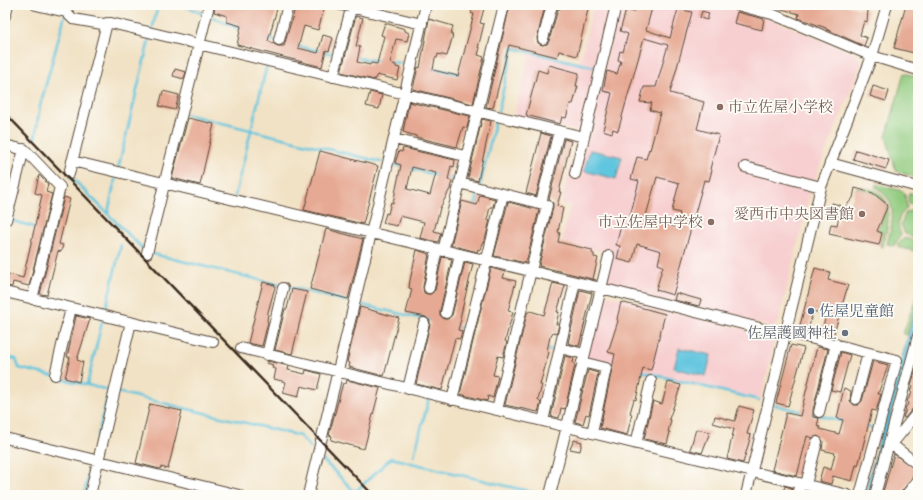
<svg xmlns="http://www.w3.org/2000/svg" width="923" height="500" font-family="Vollkorn,'Noto Serif JP',serif">
	<rect width="100%" height="100%" fill="#fdfcf7"/>
	<filter id="ink" filterUnits="userSpaceOnUse"><feTurbulence type="fractalNoise" baseFrequency=".025" numOctaves="2"/><feDisplacementMap in="SourceGraphic" scale="8" xChannelSelector="R" yChannelSelector="G"/><feConvolveMatrix kernelMatrix="1 2 1 2 8 2 1 2 1" color-interpolation-filters="sRGB"/></filter>
	<filter id="wash" filterUnits="userSpaceOnUse"><feTurbulence type="fractalNoise" baseFrequency=".012" numOctaves="4" result="noise"/><feDisplacementMap in="SourceGraphic" scale="16" xChannelSelector="R" yChannelSelector="G"/><feGaussianBlur stdDeviation="0.9" result="paint"/><feColorMatrix in="noise" values="0 0 0 0 0 0 0 0 0 0 0 0 0 0 0 0 0 1.4 0 .05"/><feComposite in="paint" operator="in"/></filter>
	<g filter="url(#wash)">
		<rect width="100%" height="100%" fill="#f1e2c5"/>
		<path fill="#f7cfd0" d="M594,5H612L579,130L576,131L514,115L530,53L579,65Z
			M620,5H689L744,11L766,17L857,55L862,63L811,188L778,324L772,327L608,287L604,283L612,254L562,242L570,206L561,204L577,140L586,142Z
			M604,294L772,336L775,340L761,399L586,357Z"/>
		<path fill="#91cb7f" stroke="#667a4e" d="M904,73L918,77V178L896,171L886,137Z
			M876,184L903,191L905,195L907,208C898,216 896,224 901,234L894,246L887,244C893,221 899,201 875,187Z
			M856,188C897,186 890,219 883,247L880,246L883,232L876,231C883,224 883,214 888,205L876,194Z
			M910,193L918,196V206L909,204L908,196Z
			M918,209V238L911,237L904,232L901,224L906,212Z
			M905,238L918,242V252L898,247V243Z
			M918,291V298L907,335L903,334Z"/>
		<path fill="#60c5de" stroke="#4e787e" d="M590,150L622,157L616,179L584,171Z
			M918,300V320L869,495H864Z
			M679,348L711,355L706,376L674,368Z"/>
		<g fill="none" stroke-linecap="round" stroke-linejoin="round">
			<path stroke="#60c5de" stroke-width="2.5" d="M184,5L203,14
				M210,16L242,30
				M152,30L158,5
				M266,39L276,41
				M297,46L333,54
				M356,58L381,61
				M388,61L405,64
				M432,68L460,74
				M498,112L513,48L594,67
				M185,114L381,162
				M35,138L40,106L65,15
				M395,165L404,167
				M409,168L439,176
				M118,169L150,36
				M71,177L145,251
				M446,177L455,180
				M480,185L495,122
				M235,196L267,65
				M475,207L478,193
				M108,213L116,175
				M9,220L34,227
				M153,254L346,301
				M362,305L432,321
				M105,312L121,245
				M456,327L465,329
				M545,349L553,351
				M5,357L16,359L19,368L53,376
				M639,371L759,400
				M57,378L109,390
				M87,385L103,318
				M117,392L300,436L311,448
				M775,405L803,412
				M810,413L846,422
				M864,426L874,429
				M94,451L109,390L112,391
				M414,456L429,398
				M323,460L355,492L391,458L544,495
				M84,495L90,467"/>
		</g>
		<g id="blocks">
			<path fill="#e6a993" fill-rule="evenodd" d="M215,5H278L268,41L278,46H284L296,5L325,6L318,30L304,26L298,48L318,53L323,35L333,38L329,51L326,50L322,67L237,45L241,26L227,22V16L214,12Z
				M474,5H485L480,23L484,24L478,48H480L478,55L484,57L473,104L413,89L418,67L420,68L429,19L453,26L451,35H453L447,56L438,54L437,58H435L433,70L458,76L474,14L471,13Z
				M510,5L532,7L533,5L545,6L537,38L538,43L542,45L547,44L549,41L558,9H560L561,5L575,7V5H589L577,56L559,51L557,57L509,45L493,108L486,107Z
				M636,5L652,8L646,30L670,38L678,9L692,12L670,93L704,102L697,129L719,135L710,169L712,170L709,181L704,180L673,295L656,290L663,266L658,264L661,251L637,244L632,263L617,259L620,246L616,245L621,226L627,228L639,181L631,179L637,157L646,159L649,149L650,150L660,113L650,110L652,103L640,102L644,87H656L668,45L644,38L618,131L613,129L612,133L603,130L612,93L603,91L607,71L617,74L621,61L618,60L620,51L623,52L628,34L620,31L626,10L634,12ZM657,177L679,183L672,211L680,213L676,227L645,219Z
				M775,5H845L868,10L867,22L864,21L860,35L867,38L864,46L826,29V28L798,18L799,14L775,7Z
				M906,5H918V54L894,48Z
				M702,11L709,13L707,20L700,18Z
				M737,12L764,19L762,30L734,23Z
				M356,16L363,18L356,46L360,47L357,62L370,65L371,63L377,64L384,36L381,35L385,23L405,29V31L409,33L407,41L396,39L390,63L396,65V67L400,68L397,80L377,75L374,80L341,72Z
				M549,65L579,73L576,86H578L573,104H570L566,118L562,117L560,124L526,115L538,70L547,73Z
				M175,69L186,72L184,79L173,76Z
				M873,86L889,91L886,101L870,96Z
				M163,91L179,95L175,110L159,106Z
				M370,92L382,95L379,109L366,106Z
				M409,102L470,116L467,128L463,127L457,147L416,137V136L403,132Z
				M188,118L214,124L200,185L172,178Z
				M482,119L491,121L478,181L468,178Z
				M541,133L551,136L536,196L526,193Z
				M564,139L571,141L559,192H561L557,206L563,208L558,232L560,233L558,242L592,250V253L594,254V257L598,258L593,279L596,280L539,266L553,207V203L549,199Z
				M403,148L455,160L454,167L451,166L448,180L452,181L450,189L440,208L434,231L441,233L438,242L420,238L424,222L400,216L397,226L383,223L386,213L388,214L391,202L393,203L401,165L395,163L399,151L402,152ZM412,167L436,173L430,195L407,189Z
				M856,150L889,160L886,169L853,159Z
				M320,151L378,166L363,224L304,210Z
				M39,175L48,184L46,192L52,194L29,286L13,282L12,287L5,286V273L23,278L42,195L35,193Z
				M855,188L873,193L888,205L877,231L882,233L879,245L829,234L831,224L837,225L840,213L830,211L832,203L845,207L853,198Z
				M480,195L495,199L493,207H490L487,220H490L484,243H482L480,250L478,249L477,252L451,245L462,201L477,205Z
				M64,197L70,199L59,244L63,245L61,252L58,251L47,295L40,294Z
				M508,202L539,210L526,263L494,256Z
				M326,229L363,239L348,299L310,289Z
				M417,250L429,254L423,287L424,293L427,294H431L435,290L442,257L452,259L440,311V315L444,319H448L452,315L465,262L473,264L460,318L461,319L458,330L462,331L460,339L455,338L442,390L416,384L430,324V321L426,317L406,313L412,289L409,288L410,280Z
				M491,268L505,272L503,278L516,281L508,311L513,312L505,341L507,342L503,357L498,356L493,375L498,376L493,398L488,396L487,401L460,394Z
				M815,268L830,272L828,280L848,285L833,337L821,334L826,315L813,311L808,331L799,329Z
				M263,282L275,285V287L268,312L267,321L268,322L262,346L248,343Z
				M553,283L565,286L557,312H559L556,324H559L557,333L553,332L550,337L547,351L549,352L540,385H542L538,400L541,403L538,412L505,405L527,313L530,311L544,315Z
				M292,289L307,292L292,354L275,350L285,309H287Z
				M580,290L592,293L579,346L568,343Z
				M676,293L701,300L699,306L674,300Z
				M621,302L665,314L651,370L643,368L636,400L634,399L630,413L632,414L627,435L600,428L615,354L608,352L618,321L617,319Z
				M360,307L399,318L384,376L349,367L350,363L347,362Z
				M76,316L90,319L77,360L83,362L79,382L65,378L70,357H67Z
				M791,345L804,348L788,406L776,403Z
				M817,347L828,349L813,410V417L819,418L817,426L820,427V429L839,434L843,420L837,418L844,388L851,391L850,401L854,405H858L862,401L873,361L888,365L878,394H881L876,411L872,410L858,466L856,465L852,481L833,476L831,484L819,481L823,467L831,470L835,453L822,450L823,441L818,436L812,438L807,436L797,476L772,470L786,413L800,416Z
				M841,352L850,355L840,392L831,390Z
				M565,356L574,358L573,363L575,365L565,409L561,408L559,418L551,416Z
				M267,361L289,366L288,370L305,374L306,370L321,374L317,390L301,386L298,397L283,393L286,382L274,379L276,369L272,368L273,365L267,363Z
				M918,362V406L913,408L905,418L903,417L906,410L905,408L909,403L907,401L912,393L910,391L913,386L911,385Z
				M588,370L598,373L589,415L586,414L583,424L575,422Z
				M347,380L380,388L364,449L331,440L332,436L329,435L343,383L346,384Z
				M668,382L681,385L669,419L671,420L668,432H670L667,444L644,439L653,401L662,404Z
				M150,404L182,411L168,469L161,467L160,469L136,463Z
				M739,406L754,410L747,434L751,435L743,463L727,459L734,429L713,423L715,416L735,421Z
				M696,429L710,432L702,453L690,450Z
				M574,440L582,442L580,451L570,449Z
				M894,454L918,471V474L913,476L900,495H882Z
				M785,486L792,488L791,495H782Z"/>
		</g>
	</g>
	<g filter="url(#ink)">
		<use href="#blocks" fill-opacity="0" stroke="#564637" stroke-width="1"/>
		<g fill="none" stroke-linecap="round" stroke-linejoin="round">
			<g stroke="#564637" stroke-width="12">
				<path id="minor" d="M36,5L66,12L73,19L102,24L111,23L584,137
					M341,5L422,24
					M737,5L772,14L872,56L918,70
					M5,16L8,5
					M543,39L552,5
					M279,40L288,5
					M333,77L352,5
					M394,139L465,156
					M5,145L25,150L60,187L32,299
					M72,161L601,288L775,332H786L897,360L860,495
					M830,163L918,187
					M745,167L821,187
					M69,174L107,23
					M575,174L616,5
					M459,183L547,205L497,410
					M541,203L559,131
					M6,220L24,149
					M443,251L504,5
					M147,253L209,5
					M429,288L437,249
					M5,292L213,342
					M446,313L460,255
					M241,348L848,495
					M560,348L584,354
					M267,355L283,288
					M582,362L606,368L592,433
					M55,375L71,308
					M408,389L424,323
					M856,399L868,353
					M452,400L503,194
					M819,412L836,344
					M543,421L575,282
					M5,438L239,495
					M890,443L918,465
					M636,444L651,381
					M892,444L918,412
					M806,484L817,442
					M90,495L131,322
					M308,495L426,5
					M550,495L609,256
					M746,495L821,187L872,56L887,5
					M797,495L800,483
					M875,495L918,336
					M906,495L918,480"/>
			</g>
			<use href="#minor" stroke="#fff" stroke-width="10"/>
			<path stroke="#3b2a1e" stroke-width="2.5" d="M5,113L373,495"/>
		</g>
	</g>
	<g fill="#8d6e63" stroke="#fdfcf7" stroke-width="1.5">
		<circle cx="720" cy="107" r="4"/>
		<circle cx="862" cy="214" r="4"/>
		<circle cx="711" cy="222" r="4"/>
	</g>
	<circle fill="#5c6f8a" stroke="#fdfcf7" stroke-width="1.5" cx="811" cy="311" r="4"/>
	<circle fill="#6b7280" stroke="#fdfcf7" stroke-width="1.5" cx="845" cy="333" r="4"/>
	<g text-anchor="middle" stroke-width="3.5" stroke-linejoin="round" paint-order="stroke">
		<g font-size="15" fill="#785e54" stroke="#fdfcf7" text-anchor="end">
			<text x="728" y="112" text-anchor="start">市立佐屋小学校</text>
			<text x="854" y="219">愛西市中央図書館</text>
			<text x="703" y="227">市立佐屋中学校</text>
		</g>
		<g font-size="15" fill="#4e5e75" stroke="#fdfcf7" text-anchor="start">
			<text x="819" y="316">佐屋児童館</text>
		</g>
		<g font-size="15" fill="#5b616d" stroke="#fdfcf7" text-anchor="end">
			<text x="837" y="338">佐屋護國神社</text>
		</g>
	</g>
	<rect width="923" height="500" fill="none" stroke="#fdfcf7" stroke-width="20"/>
</svg>
